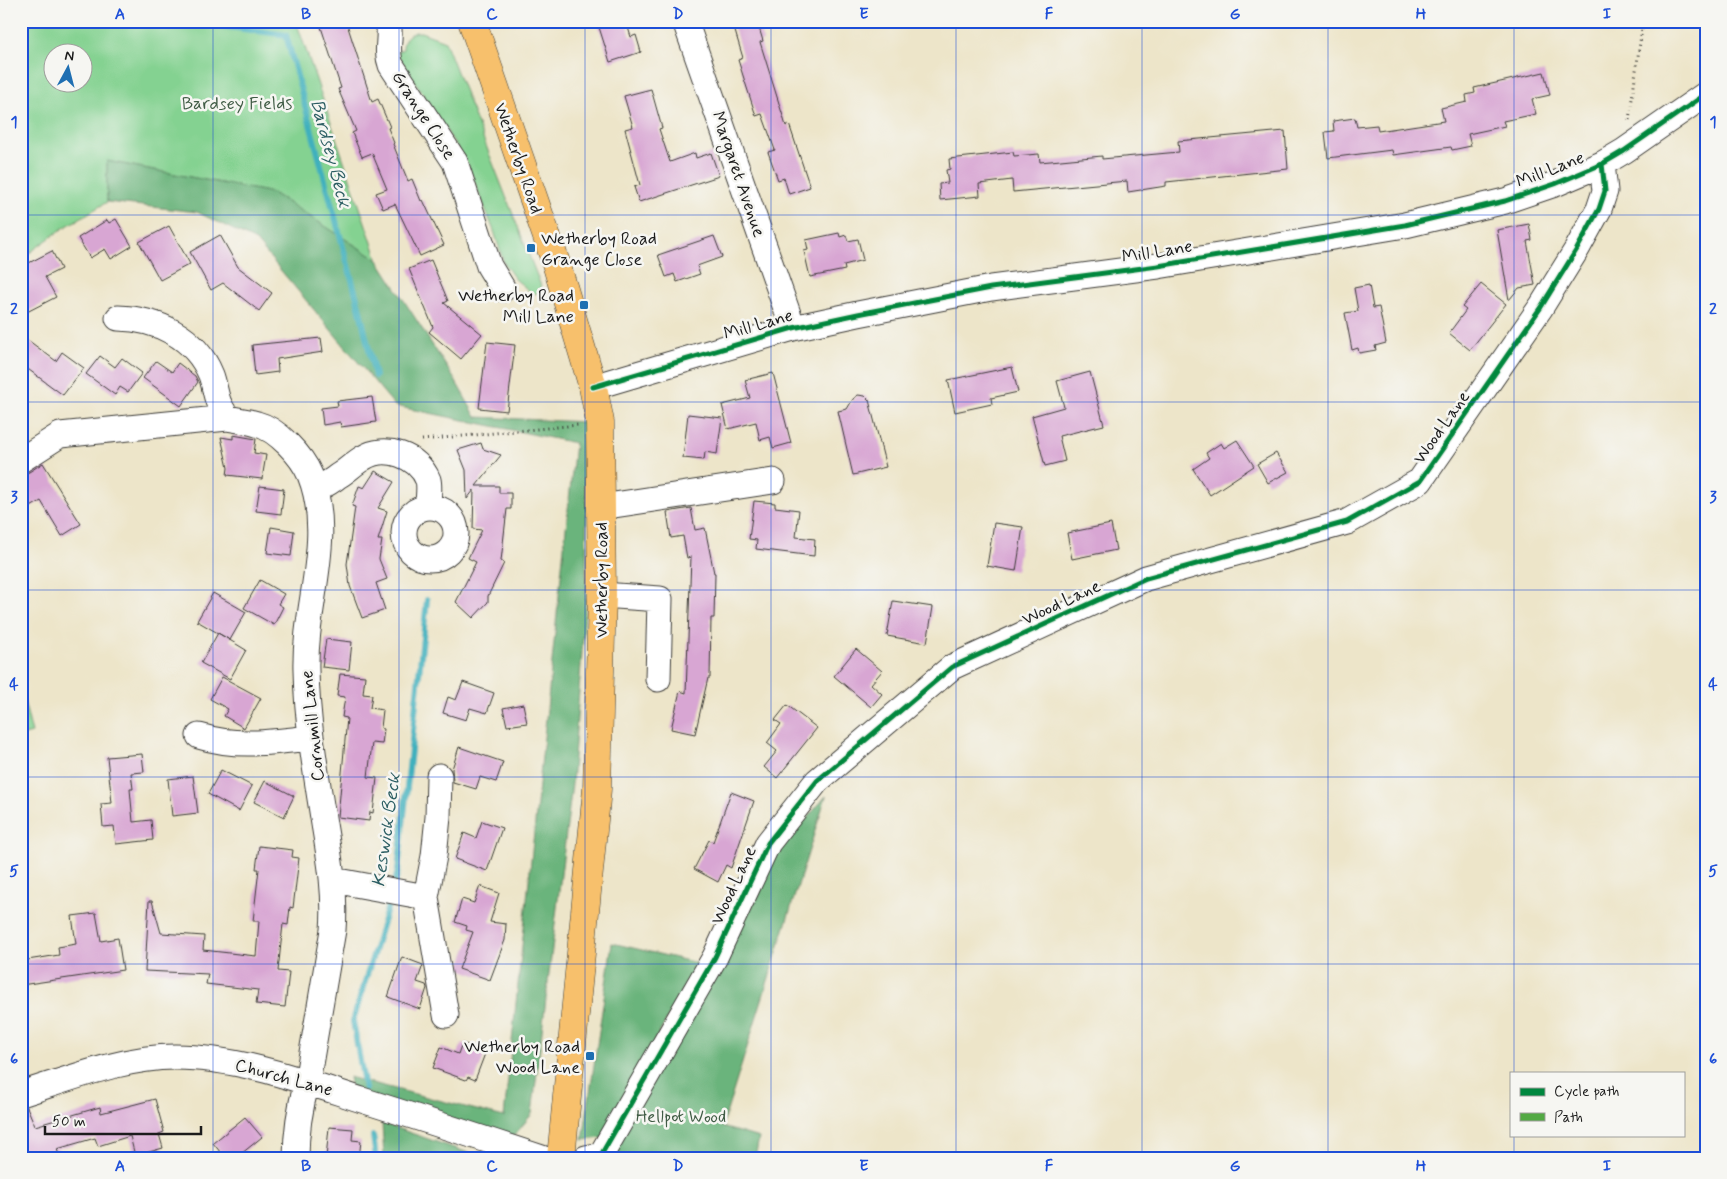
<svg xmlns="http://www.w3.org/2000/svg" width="1727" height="1179" font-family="Mynerve,sans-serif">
	<rect width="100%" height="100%" fill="#f6f6f2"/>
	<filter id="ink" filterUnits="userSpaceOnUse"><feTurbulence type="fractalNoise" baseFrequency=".02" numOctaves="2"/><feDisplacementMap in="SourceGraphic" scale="10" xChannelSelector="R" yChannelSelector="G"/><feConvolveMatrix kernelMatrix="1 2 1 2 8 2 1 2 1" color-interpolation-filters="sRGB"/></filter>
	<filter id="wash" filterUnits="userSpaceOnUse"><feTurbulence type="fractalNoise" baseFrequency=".0096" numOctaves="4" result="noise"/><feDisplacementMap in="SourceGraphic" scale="20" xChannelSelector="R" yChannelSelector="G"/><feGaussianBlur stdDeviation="1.12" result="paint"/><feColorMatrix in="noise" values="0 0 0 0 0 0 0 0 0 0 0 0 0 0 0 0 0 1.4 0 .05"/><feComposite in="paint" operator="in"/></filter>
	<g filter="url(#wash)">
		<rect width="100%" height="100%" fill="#ede5c9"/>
		<path fill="#84d291" stroke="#507756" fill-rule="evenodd" d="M21,21H296L378,260L273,193L107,161V202L62,229L21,259ZM52,52H82V82H52Z
			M416,32H421L445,41L543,291L533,294L515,279L504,263L494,231L467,163L396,52L403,49C403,40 407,34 416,32Z
			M21,689L32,733L21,736Z"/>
		<path fill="#6bb47b" stroke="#44684c" d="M107,161L273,193L378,260L455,380L476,417L587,422L586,598L572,784L532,1114L513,1137L351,1091L349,1077L504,1117L575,443L395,406L256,241L197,212L107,202Z
			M826,796L722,1127L759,1138L755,1158H606L775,855Z
			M612,943L697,963L603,1138L583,1140Z
			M382,1123L483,1158H384Z"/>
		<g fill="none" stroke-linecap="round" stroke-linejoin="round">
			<path stroke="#41b0bd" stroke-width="6" d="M186,21L286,35L359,306L375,376
				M394,887L398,871L427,600
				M365,1089L353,1021L391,896
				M373,1136L376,1158"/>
		</g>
		<g id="blocks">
			<path fill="#d8a6d3" d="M319,21H346L372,102L378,99L390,127L388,128L394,143L393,144L408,181L412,179L421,201L423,200L444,245L420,256L395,204L383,209L376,193L387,189L372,153L362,157L352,133L356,131L338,89L341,88Z
				M597,21H626L631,37L636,35L641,52L610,62Z
				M732,21H757L763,41L760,42L786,126L789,124L810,187L789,194L784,178L778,180L768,152L775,150L762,114L756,116L738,60L743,58Z
				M1544,72L1550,95L1532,99L1536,114L1503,121L1505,126L1468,134L1471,146L1452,150L1451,147L1393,155L1392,150L1328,158L1325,132L1334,131L1333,121L1355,118L1357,127L1377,125L1378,131L1444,121L1441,108L1467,102L1466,95L1475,93L1474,88Z
				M651,89L662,128L659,129L670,162L695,153L696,158L711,153L719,176L639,202L634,187L640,185L625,129L633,127L624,96Z
				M1285,131L1288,169L1166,182V186L1128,192L1127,181L1013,192L1012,180L979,184L980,196L940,200L939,184L948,183L946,170L950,169L949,159L1013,152L1014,156L1039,154L1040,162L1102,156V159L1179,152L1178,141Z
				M116,219L132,246L111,259L105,249L90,258L78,238L107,220L109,223Z
				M1529,224L1532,240L1527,241L1535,285L1519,288L1509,300L1497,230Z
				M169,226L190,264L160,280L139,242Z
				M839,233L840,237L846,235L848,241L858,239L863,260L844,265L845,270L810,277L804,251L808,250L806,240Z
				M220,235L238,267L272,293L259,311L223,283L211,290L190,252Z
				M714,236L722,257L697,266L700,274L677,282L674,274L666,277L658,255Z
				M52,251L61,269L45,277L56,297L21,315V267Z
				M431,260L448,301L444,303L482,334L461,359L429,332L433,327L409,269Z
				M1481,284L1506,304L1470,350L1449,333L1466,310L1462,307Z
				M1369,285L1373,308L1379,307L1386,343L1375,346L1376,350L1359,353L1358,348L1352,350L1345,313L1358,311L1354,288Z
				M21,335L56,361L62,352L84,368L63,395L21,364Z
				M321,338L323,352L277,359L278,372L255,375L252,345Z
				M487,342L515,345L507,411L479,408Z
				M100,356L115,367L122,358L142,373L128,392L120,387L115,395L86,374Z
				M156,361L172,372L178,363L195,376L198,382L181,406L143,378Z
				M1012,367L1018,392L991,398L992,404L955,412L948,380Z
				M1090,372L1104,425L1059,436L1065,461L1045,466L1032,416L1064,407L1057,381Z
				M773,373L791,443L773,448L770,437L760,440L756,422L728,429L722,405L750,398L745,380Z
				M858,395L865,396L869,400L886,467L853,475L838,411L847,409L853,399Z
				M372,397L376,422L341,427L340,422L323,425L321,408L338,406L337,401Z
				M688,414L722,418L717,454L705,452L704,460L683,458Z
				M233,435L256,439L254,453L266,455L262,479L227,475L228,468L221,437L233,439Z
				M1237,440L1254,466L1210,495L1193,469L1209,458L1206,453L1221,443L1224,448Z
				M481,443L483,449L501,455L476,486H499V493H511V509H507L501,561L504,563L488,596V602L473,618L456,602L476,562L468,558L482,530L473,529L474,490L467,499L466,470L458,450Z
				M1276,453L1288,472L1268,483L1257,464Z
				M43,463L81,524L62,536L41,501L27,509L21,500V474L29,472Z
				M375,471L394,482L378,508L387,511L378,540H382L379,559L387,579L376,583L385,610L362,618L350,586L347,564L355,507L352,506L359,486L364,488Z
				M260,486L284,489L281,514L256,511Z
				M754,501L775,503V507L799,510L796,537L815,539L814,556L756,549L757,540L749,539Z
				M691,508L695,530L705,528L714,573H715L714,618H711L710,678H708L695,734L671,729L680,691L686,693L691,557L687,558L683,536L671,538L667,512Z
				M994,523L1023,527L1016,571L987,566Z
				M1111,524L1116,550L1072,559L1067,533Z
				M271,527L294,531L291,556L267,553Z
				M260,580L284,594L278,604L283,607L274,625L244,608Z
				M213,593L246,612L230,640L197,621Z
				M893,601L933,607L927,643L887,636Z
				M218,633L246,650L230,679L201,663Z
				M326,639L352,642L349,670L322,667Z
				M856,649L882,671L871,684L882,694L871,707L834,676Z
				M340,674L365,676L363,694L372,695L370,708L383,710L381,728L384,729L382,744L372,743L368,777L377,778L373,813L370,812L369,821L338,817L347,718L342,717L345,697L337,696Z
				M222,677L261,698L244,728L224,716L228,709L210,699Z
				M463,682L494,693L487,713L470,708L466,720L443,713L448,697L456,700Z
				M523,704L527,723L507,726L503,708Z
				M787,705L817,728L777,778L764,767L777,751L767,743L781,724L775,720Z
				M459,747L503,762L496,782L480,777L476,789L453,782L452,769Z
				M142,754L144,772L131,773L133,789H130L133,822L151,820L153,840L116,844L114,826L103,827L101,804L112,803L107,757Z
				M221,770L252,786L239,811L208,794Z
				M193,776L198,813L172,816L168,779Z
				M265,781L294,796L284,817L254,802Z
				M731,792L754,801L731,868L726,865L718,882L694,869L709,840L713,842Z
				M482,821L502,828L487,871L455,859L464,833L476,838Z
				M259,846L293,850L292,857L299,858L293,908L290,907L288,925L283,924L278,971L289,972L285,1007L256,1004L258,990L206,984L208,974L145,971L149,901H152L161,933L204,936L203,950L256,956L259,921H253L259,869H256Z
				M480,886L499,893L490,922L506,924L505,940L490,980L459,969L473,932L466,930L467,926L455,922L462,899L474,903Z
				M96,913L101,941L118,938L123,970L21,985V961L59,955L58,947L76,944L72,916Z
				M402,957L423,965L417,982L426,985L427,988L420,1009L388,997Z
				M462,1043L486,1051L475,1080L468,1077L466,1080L433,1068L441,1047L458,1054Z
				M155,1099L164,1132L159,1134L163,1148L135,1156L130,1136L98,1146L95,1138L57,1149L60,1158H21V1108L27,1107L35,1126L100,1107L101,1113Z
				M245,1117L262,1137L236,1158H225L213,1143Z
				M329,1127L353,1129L352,1140L361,1141L359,1158H326Z"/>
		</g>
	</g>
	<g filter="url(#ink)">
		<use href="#blocks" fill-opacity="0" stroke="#3b3a36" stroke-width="1"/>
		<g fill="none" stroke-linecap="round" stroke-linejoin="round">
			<g stroke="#3b3a36" stroke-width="27">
				<path id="minor" d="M388,21C392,37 385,49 391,65L455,162L489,266L503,289
					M685,21L793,328
					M118,318C157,319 195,336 211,375C214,383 215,392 218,401C220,407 224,412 227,418C237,420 247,421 257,424C277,429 302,456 310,475C335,538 304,605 306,670C307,722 316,773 324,824C330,860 336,894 333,930L307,1082C300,1107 296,1131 296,1158
					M593,387L793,328L858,314L991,288L1158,266L1405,225L1505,201L1555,184L1602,164L1624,151L1706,94
					M21,460L60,435L227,418
					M315,490C323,486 331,482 338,476C347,471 354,463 363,458C385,444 418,455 428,480C430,487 428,499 428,506
					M601,507L773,481
					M404 533a26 26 0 1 1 52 0a26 26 0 1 1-52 0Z
					M602,595L660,599L658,679
					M199,736C238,748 271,742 311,738
					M439,776L438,817L434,856L426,897L446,1015
					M333,880L426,897
					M21,1094C69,1079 124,1057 175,1057C238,1057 303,1081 362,1100C422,1119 482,1138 542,1158
					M586,1158L601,1155L715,957L768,843L817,781L952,667L1146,578L1347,522L1420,481L1541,307L1577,249L1599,209L1605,191L1602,164"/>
			</g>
			<g stroke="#3b3a36" stroke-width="29">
				<path id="major" d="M472,21L556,263L593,387L600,422L602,595L597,789L561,1158"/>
			</g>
			<path stroke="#3b3a36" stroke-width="3" stroke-dasharray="1 4" stroke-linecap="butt" d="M1629,120L1643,21
				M422,440L578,425"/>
			<use href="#minor" stroke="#fff" stroke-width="25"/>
			<use href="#major" stroke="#f7c06c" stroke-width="28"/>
			<path stroke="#52a943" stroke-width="4" stroke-dasharray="8 4" stroke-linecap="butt" d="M21,174V177"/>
			<g stroke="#f6f6f2" stroke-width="8">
				<path id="cycleway" d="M593,387L793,328L858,314L991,288L1158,266L1405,225L1505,201L1555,184L1602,164L1624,151L1706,94
					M586,1158L601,1155L715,957L768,843L817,781L952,667L1146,578L1347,522L1420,481L1541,307L1577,249L1599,209L1605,191L1602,164"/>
			</g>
			<use href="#cycleway" stroke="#00873e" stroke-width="5"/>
		</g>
	</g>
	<path fill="none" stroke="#1d4ed8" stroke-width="1" stroke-opacity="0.55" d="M213,21V1158M399,21V1158M585,21V1158M771,21V1158M956,21V1158M1142,21V1158M1328,21V1158M1514,21V1073M21,215H1706M21,402H1706M21,590H1706M21,777H1706M21,964H1706M1514,1135V1158"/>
	<g fill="#1f6fb2" stroke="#f6f6f2" stroke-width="2">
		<rect x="526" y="243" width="10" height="10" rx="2.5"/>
		<rect x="579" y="300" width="10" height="10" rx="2.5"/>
		<rect x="585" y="1051" width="10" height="10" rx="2.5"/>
	</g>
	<g text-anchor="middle" stroke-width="5" stroke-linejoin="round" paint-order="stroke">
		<g font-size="18" fill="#405c45" stroke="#f6f6f2">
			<text x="237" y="109">Bardsey Fields</text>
			<text x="681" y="1122">Hellpot Wood</text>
		</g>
		<g font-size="18" fill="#1c1c1c" stroke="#f6f6f2">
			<text transform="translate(424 115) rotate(57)" y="6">Grange Close</text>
			<text transform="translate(519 158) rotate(71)" y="6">Wetherby Road</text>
			<text transform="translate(1550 169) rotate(-21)" y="6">Mill Lane</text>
			<text transform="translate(739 174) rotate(71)" y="6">Margaret Avenue</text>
			<text transform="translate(1157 251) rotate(-9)" y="6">Mill Lane</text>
			<text transform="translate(758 324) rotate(-16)" y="6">Mill Lane</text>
			<text transform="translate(1441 427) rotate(-55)" y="6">Wood Lane</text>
			<text transform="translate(601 580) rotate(-90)" y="6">Wetherby Road</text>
			<text transform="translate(1061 602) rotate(-25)" y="6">Wood Lane</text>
			<text transform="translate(312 726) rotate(-96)" y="6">Cornmill Lane</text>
			<text transform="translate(733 885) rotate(-65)" y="6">Wood Lane</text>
			<text transform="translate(284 1077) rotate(15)" y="6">Church Lane</text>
		</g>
		<g font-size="18" fill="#1c1c1c" stroke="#f6f6f2" text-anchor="end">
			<text x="541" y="244" text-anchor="start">Wetherby Road<tspan x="541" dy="21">Grange Close</tspan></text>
			<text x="574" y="301">Wetherby Road<tspan x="574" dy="21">Mill Lane</tspan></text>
			<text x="580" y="1052">Wetherby Road<tspan x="580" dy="21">Wood Lane</tspan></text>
		</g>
		<g font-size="19" font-style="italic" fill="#2d5f64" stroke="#f6f6f2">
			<text transform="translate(332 153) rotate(75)" y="7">Bardsey Beck</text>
			<text transform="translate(385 830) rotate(-82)" y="7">Keswick Beck</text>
		</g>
	</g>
	<rect width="1727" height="1179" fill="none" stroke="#f6f6f2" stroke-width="55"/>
	<rect x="1510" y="1072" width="175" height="65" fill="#f6f6f2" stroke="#9f9f9c"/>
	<rect x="1520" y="1088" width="25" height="8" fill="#00873e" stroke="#9f9f9c"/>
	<text x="1554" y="1096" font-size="15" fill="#1c1c1c">Cycle path</text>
	<rect x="1520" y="1113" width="25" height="8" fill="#52a943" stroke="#9f9f9c"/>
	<text x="1554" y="1122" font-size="15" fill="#1c1c1c">Path</text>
	<g transform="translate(68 68) rotate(7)"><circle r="24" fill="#f6f6f2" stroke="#9f9f9c"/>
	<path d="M0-4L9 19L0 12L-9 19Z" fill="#1f6fb2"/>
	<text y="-8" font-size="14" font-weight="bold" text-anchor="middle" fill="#1c1c1c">N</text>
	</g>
	<path d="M45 1126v8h156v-8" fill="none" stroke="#1c1c1c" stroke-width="2.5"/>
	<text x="52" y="1126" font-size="15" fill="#1c1c1c" stroke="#f6f6f2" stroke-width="4" paint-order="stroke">50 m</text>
	<rect x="28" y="28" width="1672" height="1124" fill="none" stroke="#1d4ed8" stroke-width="2"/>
	<g font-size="16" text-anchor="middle" font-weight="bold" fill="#1d4ed8">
		<text x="120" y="19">A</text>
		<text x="306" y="19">B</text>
		<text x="492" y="19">C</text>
		<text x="678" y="19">D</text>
		<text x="864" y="19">E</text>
		<text x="1049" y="19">F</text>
		<text x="1235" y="19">G</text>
		<text x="1421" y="19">H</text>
		<text x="1607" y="19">I</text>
		<text x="14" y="127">1</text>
		<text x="1713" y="127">1</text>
		<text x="14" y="314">2</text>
		<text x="1713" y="314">2</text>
		<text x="14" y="502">3</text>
		<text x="1713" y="502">3</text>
		<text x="14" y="689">4</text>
		<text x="1713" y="689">4</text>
		<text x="14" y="876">5</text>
		<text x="1713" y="876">5</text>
		<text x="14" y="1064">6</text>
		<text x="1713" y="1064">6</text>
		<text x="120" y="1171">A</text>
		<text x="306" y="1171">B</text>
		<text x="492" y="1171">C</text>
		<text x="678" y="1171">D</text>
		<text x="864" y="1171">E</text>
		<text x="1049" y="1171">F</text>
		<text x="1235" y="1171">G</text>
		<text x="1421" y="1171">H</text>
		<text x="1607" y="1171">I</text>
	</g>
</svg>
